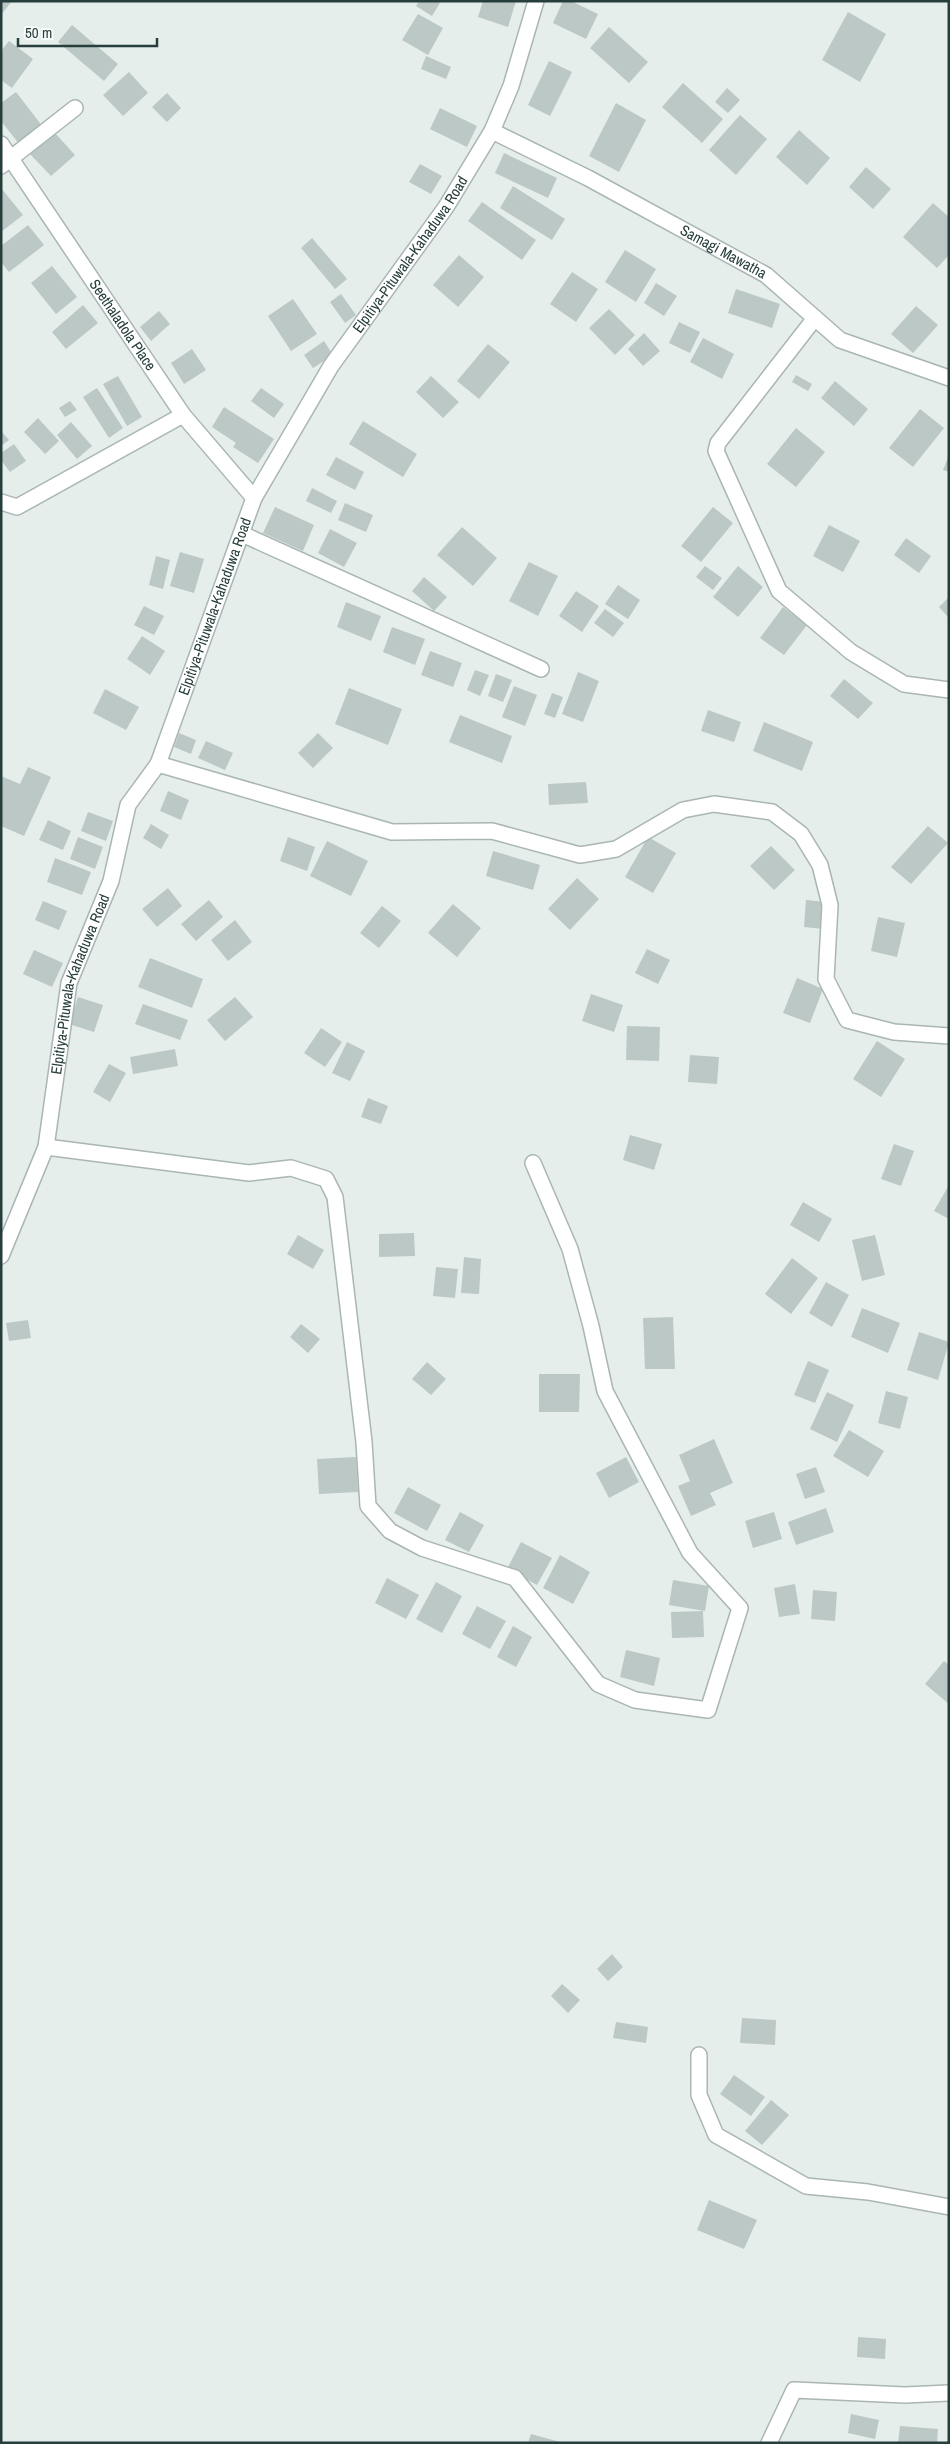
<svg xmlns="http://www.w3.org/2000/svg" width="950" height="2444" font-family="'Archivo Narrow',sans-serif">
	<rect width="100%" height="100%" fill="#e6eeeb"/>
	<path fill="#bbc8c5" d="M1,1H12L1,15Z
		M419,1H437L440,3L432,16L416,6Z
		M483,1H516L508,27L478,17Z
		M563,1H571L598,14L586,39L553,23Z
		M848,12L886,34L860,82L822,60Z
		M418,14L443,28L428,55L402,40Z
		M72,25L118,64L104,81L58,42Z
		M609,27L648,62L629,83L590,48Z
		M9,41L33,59L12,88L1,80V51Z
		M426,56L451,67L446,79L421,69Z
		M549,61L572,72L550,116L528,105Z
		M129,72L148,93L123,116L103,95Z
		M683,83L723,119L702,143L662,107Z
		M727,88L740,100L728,113L715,102Z
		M16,92L43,127L20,145L1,121V103Z
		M167,93L181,108L167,122L152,107Z
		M616,103L646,120L619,172L589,156Z
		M440,108L477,126L467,147L430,129Z
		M740,115L767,139L736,175L709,150Z
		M799,130L830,158L807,185L776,157Z
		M55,133L75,155L51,176L30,154Z
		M504,153L557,178L548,198L495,173Z
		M420,164L442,176L431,194L409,182Z
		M866,167L891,189L873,209L849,187Z
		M513,186L565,219L552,240L500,208Z
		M1,188L23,215L1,232Z
		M482,202L536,240L522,260L468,221Z
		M933,203L949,217V255L937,268L903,237Z
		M28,225L44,245L9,272L1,262V246Z
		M312,238L347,279L335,289L301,248Z
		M625,250L656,269L636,302L605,282Z
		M459,255L484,277L458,307L433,285Z
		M52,266L77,297L56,314L31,283Z
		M572,272L598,289L576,322L550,304Z
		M656,283L677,296L664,316L644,303Z
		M736,289L780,304L772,328L728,313Z
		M341,294L356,315L345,323L330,302Z
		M293,299L317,334L291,351L268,316Z
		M83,305L98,323L66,349L52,332Z
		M916,306L938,325L913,353L891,334Z
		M609,309L635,335L615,355L589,328Z
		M159,311L170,324L151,341L140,327Z
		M679,322L700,332L690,353L669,343Z
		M644,333L660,351L643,366L628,349Z
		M703,338L734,354L722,379L690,362Z
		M324,341L333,355L313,368L304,355Z
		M488,344L510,362L479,399L457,381Z
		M192,349L206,370L184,384L171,363Z
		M796,375L812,384L808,391L792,382Z
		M118,376L142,417L127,426L103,384Z
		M431,376L459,402L443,418L416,392Z
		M835,381L868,409L854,426L821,398Z
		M97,388L123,428L109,438L83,397Z
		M261,388L284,404L274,418L251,401Z
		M70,401L77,410L65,417L59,408Z
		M224,407L274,439L258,463L233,447L236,443L212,427Z
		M920,409L944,428L913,467L889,448Z
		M38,418L59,441L45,454L24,432Z
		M363,421L417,454L403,477L349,444Z
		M71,422L92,446L77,459L57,435Z
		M796,428L825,452L796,487L767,464Z
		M1,431L9,440L1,446Z
		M14,444L26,461L10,472L1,460V453Z
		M949,455V472L943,470Z
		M336,457L364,472L355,490L326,475Z
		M312,488L337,501L331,513L306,501Z
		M345,503L373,515L366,532L338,520Z
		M275,507L314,525L303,551L263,533Z
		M713,507L733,523L701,562L681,546Z
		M829,525L860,541L843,572L813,556Z
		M462,527L497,558L473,586L437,555Z
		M330,529L357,543L344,567L318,553Z
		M906,538L931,556L919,573L894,555Z
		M180,552L204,559L194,593L170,586Z
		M156,556L170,560L163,589L149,585Z
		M529,562L558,576L538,616L509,601Z
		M705,566L722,578L713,590L696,577Z
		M738,566L763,587L738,617L713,597Z
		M424,577L447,597L434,611L412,591Z
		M618,585L640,600L628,619L605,604Z
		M576,591L599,606L582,632L559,616Z
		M949,597V618L939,607Z
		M346,602L381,616L371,641L337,627Z
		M144,606L164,616L154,635L134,625Z
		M783,607L807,625L784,655L760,638Z
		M605,609L624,623L613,637L594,623Z
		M392,627L425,639L415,665L383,652Z
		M142,636L165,651L150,675L127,659Z
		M430,651L462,663L453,687L421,675Z
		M475,670L489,675L480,696L467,690Z
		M578,672L599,681L583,722L562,714Z
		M496,674L512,680L503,702L488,696Z
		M844,679L873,703L858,719L830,696Z
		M514,686L537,695L525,726L502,717Z
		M349,688L402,709L388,745L335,724Z
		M105,689L139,707L126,730L93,713Z
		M552,693L563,697L555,718L544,714Z
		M708,710L741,722L734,742L701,731Z
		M460,715L512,736L502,763L449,742Z
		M764,722L813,742L802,771L753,751Z
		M179,733L196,740L191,754L174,747Z
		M318,733L333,748L313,768L298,753Z
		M206,741L233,753L225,770L198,758Z
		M28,767L51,777L24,836L1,826V776L20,784Z
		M586,782L588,803L549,805L548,784Z
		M168,791L189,800L181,820L160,811Z
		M88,812L113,821L106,841L81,831Z
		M48,820L71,831L63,850L39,840Z
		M151,824L169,835L161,849L143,838Z
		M928,826L948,843L911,884L891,867Z
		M78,837L103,847L95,869L70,859Z
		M288,837L315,847L307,871L280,861Z
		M648,837L676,853L653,893L625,877Z
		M327,841L368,861L351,896L310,876Z
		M771,846L795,870L774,890L750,866Z
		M493,851L540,865L533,890L486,876Z
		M55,858L91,872L82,895L47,882Z
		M577,878L599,899L570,930L548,909Z
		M168,888L182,906L157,927L142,909Z
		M209,900L223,917L196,941L181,924Z
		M806,900L825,902L823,929L804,927Z
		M43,901L67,911L59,930L35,920Z
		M453,904L481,928L457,957L428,933Z
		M382,906L401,921L379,948L360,933Z
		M878,917L905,923L897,957L871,951Z
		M235,920L252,942L228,961L211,940Z
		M647,949L670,960L658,984L635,973Z
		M34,950L63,963L52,987L23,974Z
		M150,958L203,979L192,1008L138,987Z
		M797,978L823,989L810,1023L783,1013Z
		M591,994L623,1005L614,1032L582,1021Z
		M78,997L103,1005L94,1032L69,1024Z
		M235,997L253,1017L225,1041L207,1020Z
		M143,1004L188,1020L180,1040L135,1024Z
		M627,1026L660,1027L659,1061L626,1060Z
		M321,1028L342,1042L325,1067L304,1053Z
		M877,1041L905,1059L881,1097L853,1079Z
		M347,1042L365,1051L350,1081L332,1073Z
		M175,1049L178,1066L133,1074L130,1057Z
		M690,1055L719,1057L717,1084L688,1082Z
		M109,1064L126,1073L110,1102L93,1092Z
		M368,1098L388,1106L381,1124L361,1117Z
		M630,1135L662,1144L654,1170L623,1160Z
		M894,1144L914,1151L901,1186L881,1179Z
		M949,1185V1219L934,1211Z
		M803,1202L832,1219L819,1242L790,1225Z
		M414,1233L415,1256L379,1257V1234Z
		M298,1235L324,1250L313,1269L287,1254Z
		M875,1235L885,1275L862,1281L852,1240Z
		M464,1257L481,1259L479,1294L461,1293Z
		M792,1258L818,1278L791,1314L765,1294Z
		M436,1267L458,1269L455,1298L433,1296Z
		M826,1282L849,1295L832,1327L809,1313Z
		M862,1308L900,1323L888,1353L851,1337Z
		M673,1317L675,1369H645L643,1318Z
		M28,1320L31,1338L9,1341L6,1323Z
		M301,1324L320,1339L308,1353L290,1337Z
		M919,1332L949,1342L938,1380L907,1370Z
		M808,1361L829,1370L815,1403L794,1395Z
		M427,1362L446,1379L431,1395L412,1379Z
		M539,1374H580L579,1412H539Z
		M886,1391L908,1397L900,1429L878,1423Z
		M827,1392L854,1405L837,1442L810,1429Z
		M849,1430L884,1451L868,1477L833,1456Z
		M714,1439L733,1483L710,1493L716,1505L691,1516L678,1486L690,1481L679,1455Z
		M356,1457L358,1492L319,1494L317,1459Z
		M626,1457L639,1482L609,1498L596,1473Z
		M816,1467L825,1492L805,1499L796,1474Z
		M408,1487L441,1505L427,1531L394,1513Z
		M826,1508L834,1532L796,1545L788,1522Z
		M460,1512L484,1525L469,1552L445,1540Z
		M774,1512L782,1539L753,1548L745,1521Z
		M521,1542L552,1558L537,1585L507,1569Z
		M560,1555L590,1572L573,1604L543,1588Z
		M387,1578L419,1595L406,1619L375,1603Z
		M673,1580L709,1586L705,1611L669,1605Z
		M436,1582L462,1596L442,1633L416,1619Z
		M795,1584L800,1614L779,1617L774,1588Z
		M813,1590L837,1592L835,1621L811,1619Z
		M477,1606L506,1621L490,1649L462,1634Z
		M703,1611L704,1637L672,1638L671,1612Z
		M513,1626L532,1637L516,1667L497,1657Z
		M626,1650L660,1658L654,1686L620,1677Z
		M944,1661L949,1665V1704L925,1684Z
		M612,1954L623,1967L608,1981L597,1969Z
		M562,1984L580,2000L568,2013L551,1996Z
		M742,2018L776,2020L775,2045L740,2043Z
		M616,2022L648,2027L646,2043L613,2038Z
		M734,2075L765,2097L751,2116L720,2094Z
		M771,2100L789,2115L762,2145L745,2131Z
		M709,2200L757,2220L744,2249L697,2230Z
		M858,2337L886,2339L885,2359L857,2357Z
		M851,2414L879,2420L875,2439L848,2433Z
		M900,2426L938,2429L937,2443H898Z
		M531,2434L560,2442V2443H528Z"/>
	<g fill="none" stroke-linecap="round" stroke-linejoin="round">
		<g stroke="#a9b6b3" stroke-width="18">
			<g id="minor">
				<path id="s1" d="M492,131L588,178L766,275L840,340L949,378"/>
				<path id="s2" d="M1,144L183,415L254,498"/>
				<path d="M1,166L75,108"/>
				<path d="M815,318L718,443L716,451L779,591L851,652L904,684L949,690"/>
				<path d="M1,502L17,507L183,415"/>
				<path d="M242,534L541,669"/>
				<path d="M158,764L392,832L492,831L580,855L616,849L683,810L714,804L772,812L801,834L820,865L830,905L826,979L847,1020L894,1032L949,1036"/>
				<path d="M46,1147L249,1173L291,1168L326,1179L335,1197L364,1442L368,1506L390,1531L422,1548L515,1578L598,1684L635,1700L708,1710L740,1608L690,1553L605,1391L591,1326L570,1249L533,1163"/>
				<path id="s3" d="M1,1256L46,1147L69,983L111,881L128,805L158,764L254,498L331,366L446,207L492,131L511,86L536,1"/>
				<path d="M699,2055V2095L716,2135L806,2186L868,2192L949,2207"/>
				<path d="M769,2443L794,2390L905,2395L949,2393"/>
			</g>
		</g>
		<use href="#minor" stroke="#fff" stroke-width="15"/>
	</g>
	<g text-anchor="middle" stroke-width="5" stroke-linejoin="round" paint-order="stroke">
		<g font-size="15" fill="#263e3c" stroke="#f6faf9">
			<text dy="5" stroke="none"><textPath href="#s1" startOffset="261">Samagi Mawatha</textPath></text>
			<text dy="5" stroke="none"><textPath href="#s3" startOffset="1095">Elpitiya-Pituwala-Kahaduwa Road</textPath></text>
			<text dy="5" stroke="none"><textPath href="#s2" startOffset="218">Seethaladola Place</textPath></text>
			<text dy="5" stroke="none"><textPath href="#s3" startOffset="690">Elpitiya-Pituwala-Kahaduwa Road</textPath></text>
			<text dy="5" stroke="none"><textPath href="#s3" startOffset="285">Elpitiya-Pituwala-Kahaduwa Road</textPath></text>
		</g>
	</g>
	<rect width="950" height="2444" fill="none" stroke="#263e3c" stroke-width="5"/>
	<path d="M18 38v8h139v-8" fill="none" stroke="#263e3c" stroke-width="2.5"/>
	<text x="25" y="38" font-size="15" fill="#263e3c" stroke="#f6faf9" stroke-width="4" paint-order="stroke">50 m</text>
</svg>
